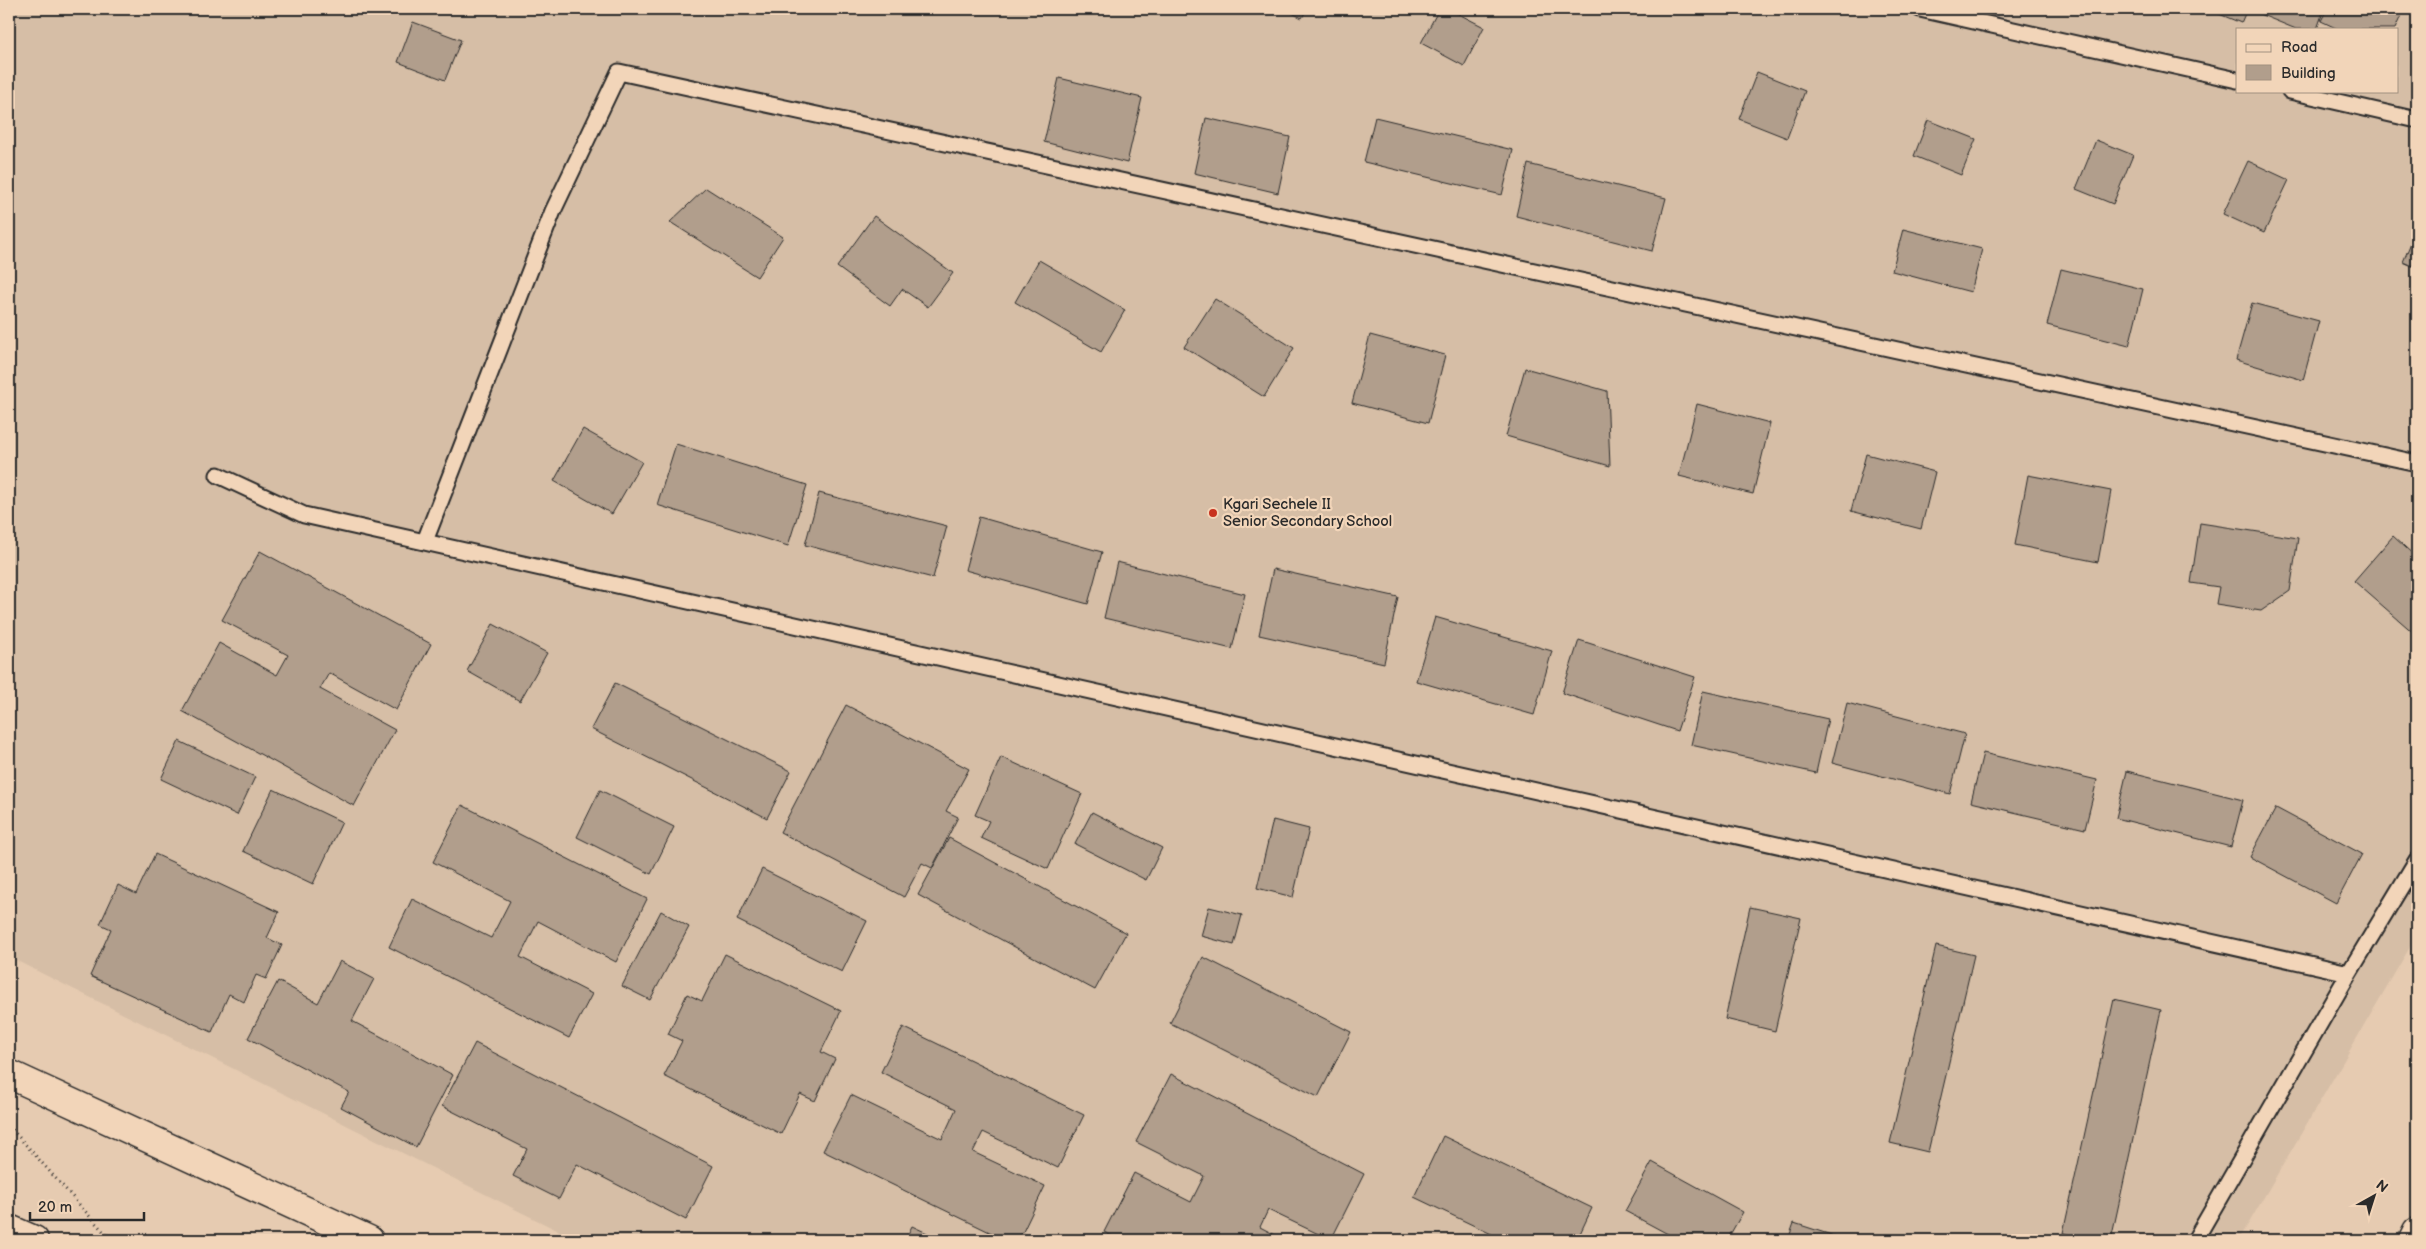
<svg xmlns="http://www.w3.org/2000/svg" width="2426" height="1249" font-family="'Balsamiq Sans',sans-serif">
	<rect width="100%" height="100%" fill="#e6cbb1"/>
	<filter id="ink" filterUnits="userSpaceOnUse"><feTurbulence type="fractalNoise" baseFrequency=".02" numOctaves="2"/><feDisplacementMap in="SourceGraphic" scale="10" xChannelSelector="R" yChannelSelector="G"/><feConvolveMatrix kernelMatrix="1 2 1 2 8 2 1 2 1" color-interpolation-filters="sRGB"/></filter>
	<g filter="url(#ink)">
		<path fill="#d6bea6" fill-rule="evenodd" d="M9,9H2417V935L2239,1240H577L9,957ZM2237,29H2397V91H2237Z"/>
		<path fill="#b19e8c" stroke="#2b2b2b" d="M1284,9H1307L1302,18Z
			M1439,9H1449L1484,27L1464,66L1421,43Z
			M2207,9H2247L2241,23Z
			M2253,9H2324L2317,29H2296L2252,11Z
			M2327,9H2404L2395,29H2338L2321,21Z
			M413,22L461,40L445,80L398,62Z
			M1757,72L1805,91L1787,138L1739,119Z
			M1059,78L1142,98L1127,163L1044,142Z
			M1375,117L1513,150L1502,195L1364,162Z
			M1206,118L1290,137L1278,193L1194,173Z
			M1928,120L1976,139L1961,175L1914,156Z
			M2096,140L2133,155L2113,204L2076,189Z
			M2248,161L2289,180L2264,233L2223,214Z
			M1528,164L1666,198L1652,251L1516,216Z
			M706,188L783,237L757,277L670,222Z
			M874,216L953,273L928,307L902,289L890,306L837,267Z
			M2417,228V268L2403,262Z
			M1903,229L1982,249L1971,292L1892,271Z
			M1039,260L1125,310L1101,352L1015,302Z
			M2061,269L2143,289L2129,346L2047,325Z
			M1215,299L1294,348L1264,397L1184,347Z
			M2252,303L2319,321L2303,380L2236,360Z
			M1370,335L1445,355L1428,423L1352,403Z
			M1525,368L1607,391L1610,466L1506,436Z
			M1697,404L1770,423L1753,494L1679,476Z
			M583,429L642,462L612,514L554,481Z
			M676,444L807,485L788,546L657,505Z
			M1866,454L1935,472L1921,529L1851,511Z
			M2028,475L2111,491L2098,562L2015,545Z
			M819,493L947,526L933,578L805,545Z
			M979,517L1102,552L1088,604L965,570Z
			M2200,523L2298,538L2290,591L2261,611L2216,604L2219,587L2191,583Z
			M2393,536L2417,558V631L2415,634L2354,581Z
			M260,551L431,644L396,710L329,673L320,689L395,730L354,806L182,711L219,643L277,675L288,655L222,620Z
			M1117,562L1245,594L1232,649L1104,618Z
			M1273,569L1398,597L1384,663L1259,635Z
			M1435,617L1552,651L1534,715L1416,681Z
			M493,624L547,653L520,701L467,671Z
			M1579,640L1695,677L1677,731L1562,693Z
			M615,683L791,771L767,818L591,729Z
			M1703,691L1828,719L1816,773L1691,745Z
			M1847,703L1965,734L1950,794L1832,763Z
			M846,705L969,769L946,811L958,817L932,868L922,863L904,897L780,832Z
			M179,741L255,777L237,815L161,779Z
			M1983,753L2097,780L2085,829L1971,802Z
			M1001,757L1082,794L1048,869L981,838L989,821L975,815Z
			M2127,771L2243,800L2231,847L2116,818Z
			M273,789L342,822L313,884L243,851Z
			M600,790L674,827L651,874L577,837Z
			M462,805L647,899L616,962L538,921L520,957L592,994L569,1038L389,947L412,899L491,938L510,901L433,862Z
			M2276,808L2362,854L2336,903L2250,857Z
			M1092,812L1162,848L1146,880L1075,844Z
			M1273,820L1309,829L1293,897L1257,888Z
			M949,838L1126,933L1095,990L918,895Z
			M155,854L279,912L267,938L282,945L266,979L256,975L244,1002L229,994L212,1032L90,976L111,929L100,924L118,885L136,894Z
			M762,869L867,921L842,972L737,920Z
			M1209,907L1242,915L1234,945L1201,936Z
			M1750,907L1801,918L1775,1031L1725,1019Z
			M661,911L689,927L650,1000L622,986Z
			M1936,946L1974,955L1928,1152L1890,1143Z
			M725,954L841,1011L821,1052L835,1059L815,1101L800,1094L781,1134L664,1076L682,1041L668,1034L687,994L702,1001Z
			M1203,957L1351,1032L1318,1097L1170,1023Z
			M340,961L374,979L352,1021L453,1075L416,1147L341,1107L349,1092L248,1038L278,981L318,1003Z
			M2114,999L2161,1010L2111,1240H2094L2063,1233Z
			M903,1027L1084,1115L1058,1168L983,1132L973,1152L1045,1186L1019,1240H1006L823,1151L851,1095L942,1139L956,1109L881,1072Z
			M475,1043L713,1166L686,1220L577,1164L559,1199L513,1176L527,1149L442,1106Z
			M1171,1074L1364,1174L1331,1240L1268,1210L1260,1227L1285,1240H1120L1104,1232L1134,1173L1191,1202L1204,1176L1136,1142Z
			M1443,1136L1592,1208L1577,1240H1504L1414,1197Z
			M1652,1162L1743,1212L1727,1240H1679L1625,1211Z
			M1794,1223L1847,1240H1788Z
			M912,1226L942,1240H905Z"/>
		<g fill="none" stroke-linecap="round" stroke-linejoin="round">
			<g stroke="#2b2b2b" stroke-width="19">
				<path id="lane" d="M1920,9L2237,80
					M2290,91L2417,120
					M218,475L304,515L2349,973
					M425,541L553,211L619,72L2417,463
					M2195,1240L2349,973L2417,860"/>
			</g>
			<g stroke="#2b2b2b" stroke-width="31">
				<path id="street" d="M9,1229L34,1240"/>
			</g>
			<g stroke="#2b2b2b" stroke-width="31">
				<path id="secondary" d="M9,1074L369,1240"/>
			</g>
			<g stroke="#2b2b2b" stroke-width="31">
				<path id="primary" d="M2413,1240L2417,1232"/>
			</g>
			<path stroke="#2b2b2b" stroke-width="3" stroke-dasharray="1 4" stroke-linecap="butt" d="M9,1126L111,1240"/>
			<use href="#lane" stroke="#f2d5b9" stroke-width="15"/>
			<use href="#street" stroke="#f2d5b9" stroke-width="28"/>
			<use href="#secondary" stroke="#f2d5b9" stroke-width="28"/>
			<use href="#primary" stroke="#f2d5b9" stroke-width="28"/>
		</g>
	</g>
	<circle fill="#c8321e" stroke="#f2d5b9" stroke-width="2" cx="1213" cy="513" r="5"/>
	<g text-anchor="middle" stroke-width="4.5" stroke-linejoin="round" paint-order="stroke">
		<g font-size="15" fill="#2b2b2b" stroke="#f2d5b9" text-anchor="start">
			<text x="1223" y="509">Kgari Sechele II<tspan x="1223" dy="17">Senior Secondary School</tspan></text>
		</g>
	</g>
	<rect width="2426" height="1249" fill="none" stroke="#f2d5b9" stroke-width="30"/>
	<rect x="15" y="15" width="2396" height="1219" fill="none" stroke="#2b2b2b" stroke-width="2" filter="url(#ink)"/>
	<rect x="2236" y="28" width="162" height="65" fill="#f2d5b9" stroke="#a29180"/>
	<rect x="2246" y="44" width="25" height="8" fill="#f2d5b9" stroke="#a29180"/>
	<text x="2281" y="52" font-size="15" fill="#2b2b2b">Road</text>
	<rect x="2246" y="65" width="25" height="15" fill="#b19e8c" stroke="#a29180"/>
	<text x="2281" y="78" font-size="15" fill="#2b2b2b">Building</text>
	<g transform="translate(2374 1196) rotate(39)" stroke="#f2d5b9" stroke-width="4" paint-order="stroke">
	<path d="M0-4L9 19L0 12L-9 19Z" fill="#2b2b2b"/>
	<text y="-8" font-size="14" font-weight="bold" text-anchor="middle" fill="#2b2b2b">N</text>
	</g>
	<path d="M30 1212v8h114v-8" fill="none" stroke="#2b2b2b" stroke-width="2.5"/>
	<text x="38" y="1212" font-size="15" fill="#2b2b2b" stroke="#f2d5b9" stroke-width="4" paint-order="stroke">20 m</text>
</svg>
